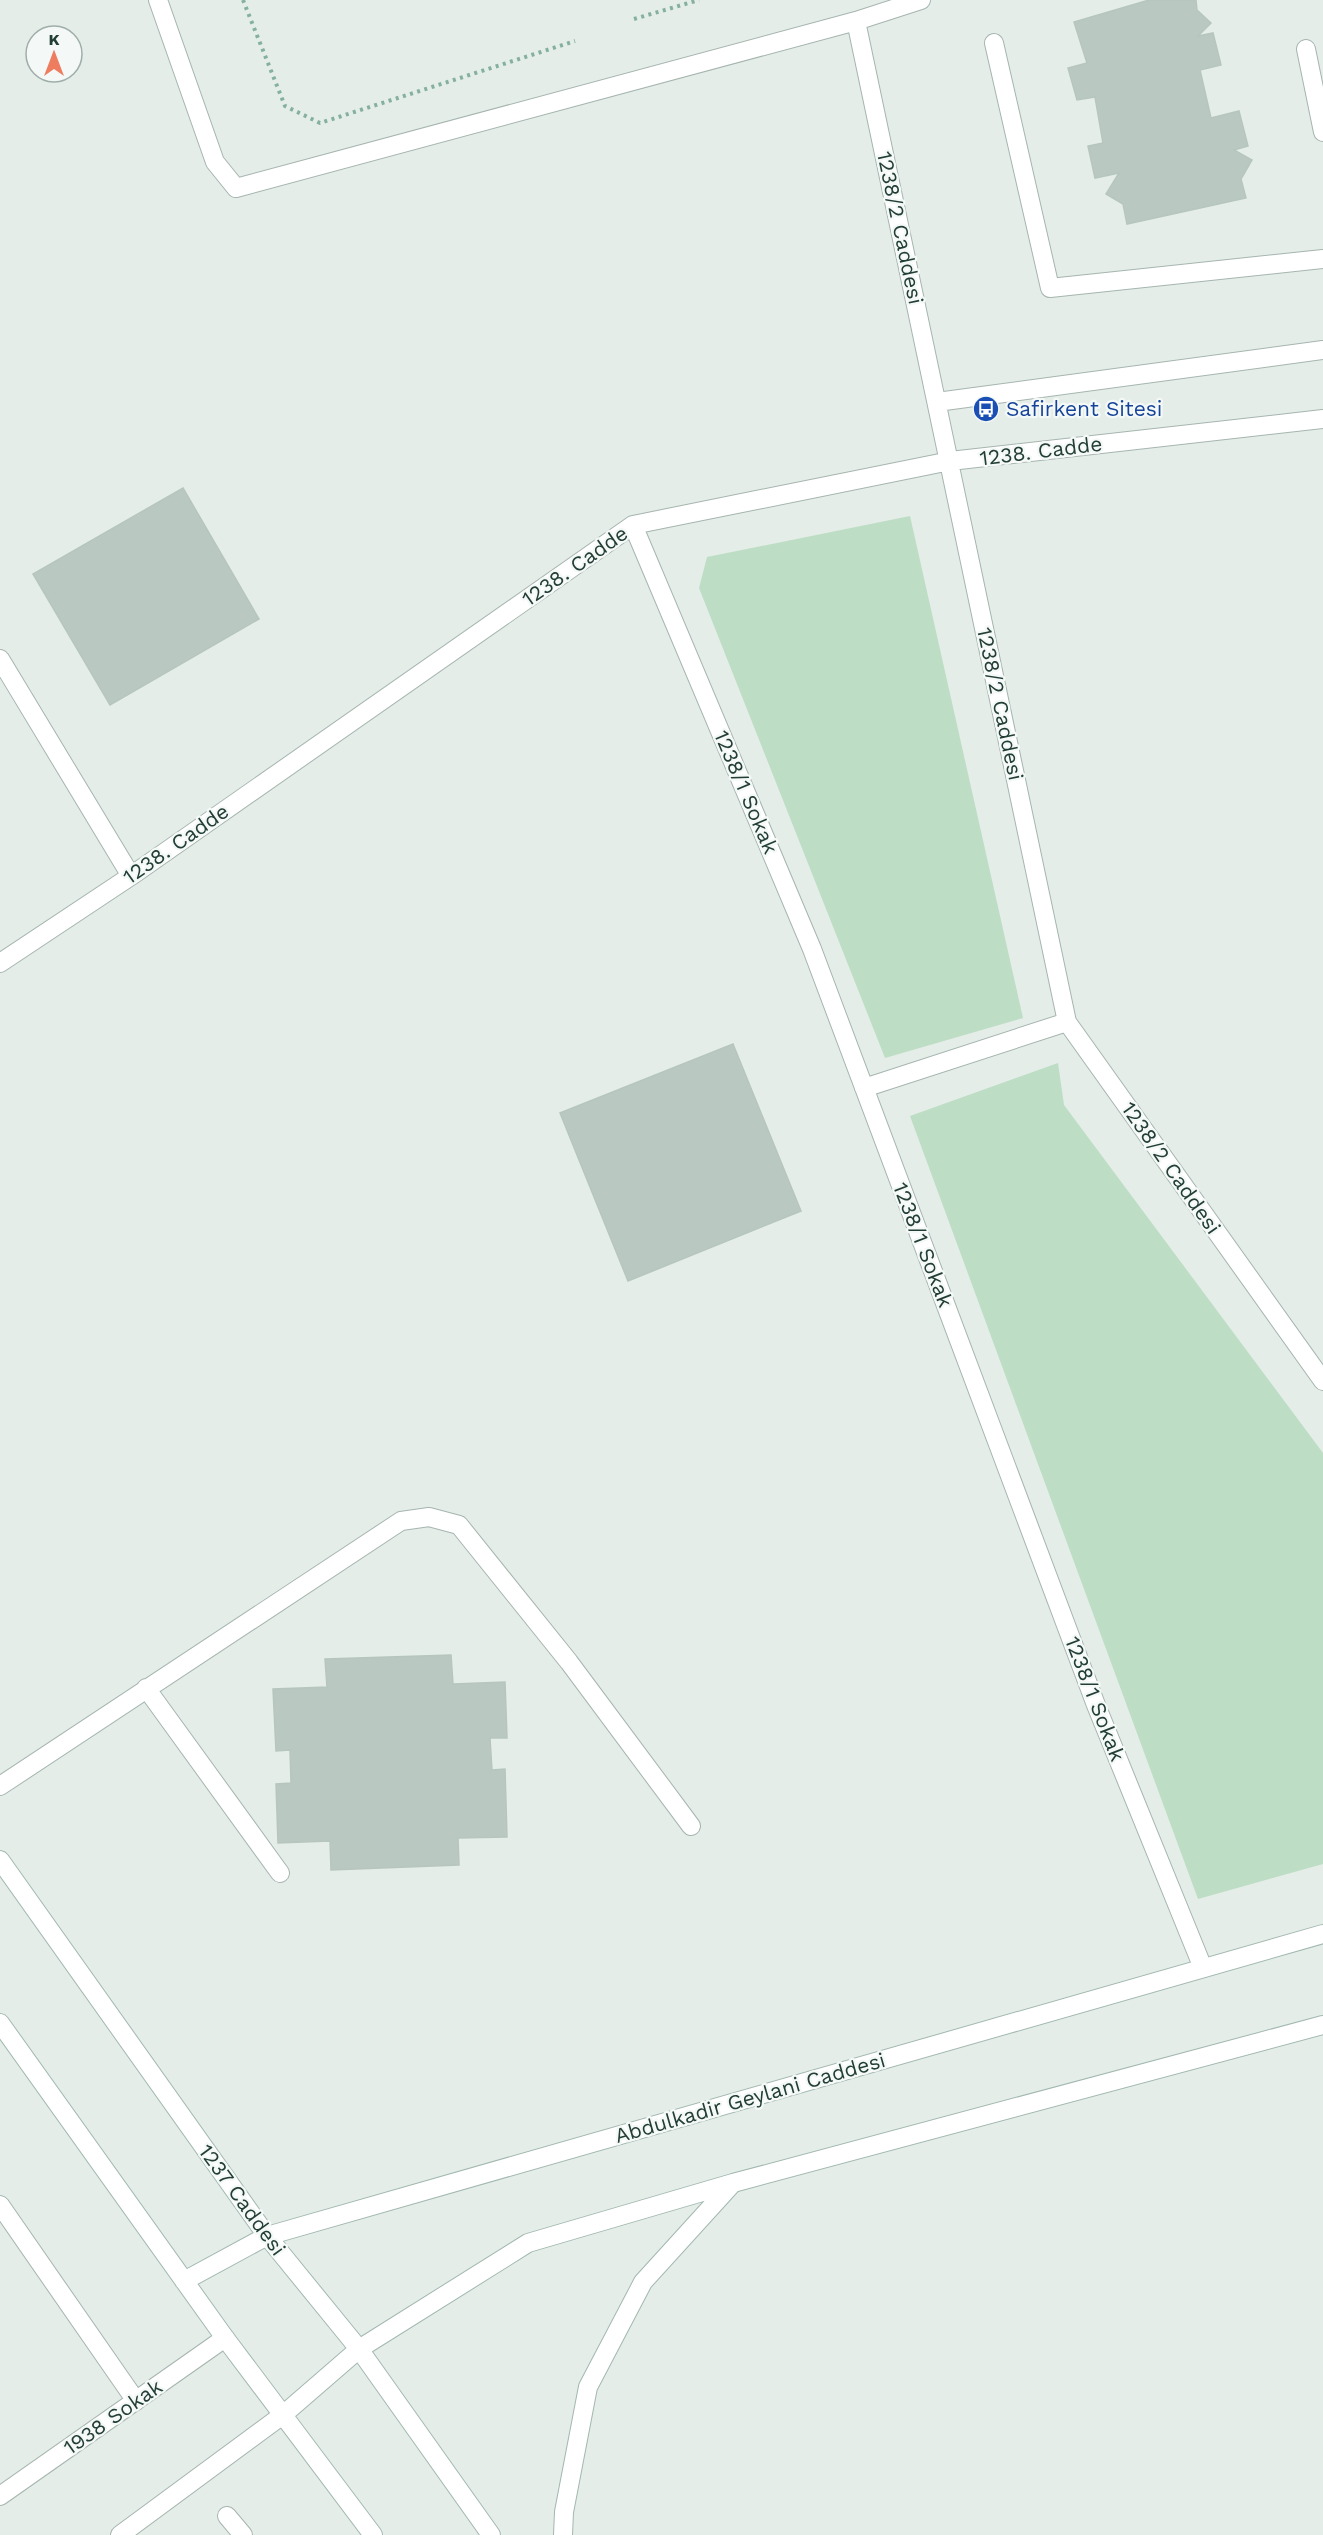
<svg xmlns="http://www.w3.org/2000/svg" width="1323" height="2535" font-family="'Work Sans',sans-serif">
	<rect width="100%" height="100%" fill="#e4ede8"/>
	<path fill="#bdddc5" d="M910,516L1023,1018L885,1058L699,588L707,557Z
		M1058,1063L1064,1105L1323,1453V1864L1198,1899L910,1116Z"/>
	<path fill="#b9c8c1" stroke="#b6c6bf" stroke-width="1.5" d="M1149,0H1196L1197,10L1211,23L1198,36L1213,33L1221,65L1200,70L1211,118L1239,111L1248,146L1234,150L1252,160L1241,179L1246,198L1127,224L1123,204L1106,194L1119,173L1095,178L1088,146L1103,143L1095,97L1077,100L1068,68L1087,63L1074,22Z
		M183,488L259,619L110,705L33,574Z
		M733,1044L801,1211L628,1281L560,1113Z
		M451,1655L453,1684L505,1682L507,1738H490L492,1770L505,1769L507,1837L458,1838L459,1865L331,1870L330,1841L278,1843L276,1784L291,1783L290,1750L276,1751L273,1689L327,1687L325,1659Z"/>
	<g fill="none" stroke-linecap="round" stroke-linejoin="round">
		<g stroke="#a6b5af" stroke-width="20">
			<path id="lane" d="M994,43L1050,288L1323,259
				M1306,49L1323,132
				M146,1688L280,1873
				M0,1786L401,1521L429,1517L459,1525L569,1662L691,1826
				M0,2205L136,2401
				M227,2516L243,2535"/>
		</g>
		<g stroke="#a6b5af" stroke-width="20">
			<path id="street" d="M158,0L215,162L236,188L856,21
				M921,0L856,21L1067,1022L1323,1381
				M937,402L1323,350
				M633,525L812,949L1096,1705L1203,1968
				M0,659L131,876
				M0,963L131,876L633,525L950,461L1323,419
				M864,1088L1067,1022
				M0,2496L225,2338
				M120,2535L284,2414"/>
		</g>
		<g stroke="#a2b8b0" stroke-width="20">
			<path id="secondary" d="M0,1860L267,2236L359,2349L491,2535
				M0,2023L225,2338L373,2535
				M184,2281L267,2236L1323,1934
				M284,2414L359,2349L528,2243L733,2183L1323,2025
				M563,2535L564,2512L588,2387L643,2282L733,2183"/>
		</g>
		<path stroke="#85b0a0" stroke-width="4" stroke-dasharray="3 4.5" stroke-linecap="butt" d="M243,0L285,106L320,123L575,41
			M634,19L699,0"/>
		<use href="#lane" stroke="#fff" stroke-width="18"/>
		<use href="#street" stroke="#fff" stroke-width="18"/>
		<use href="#secondary" stroke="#fff" stroke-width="18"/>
	</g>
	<defs>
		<g id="bus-disc" transform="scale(1.35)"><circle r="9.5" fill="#1a4fb4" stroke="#f4f9f7"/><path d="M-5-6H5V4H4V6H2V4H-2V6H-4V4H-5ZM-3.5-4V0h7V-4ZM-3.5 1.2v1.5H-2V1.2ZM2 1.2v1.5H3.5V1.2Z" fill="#fff"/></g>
	</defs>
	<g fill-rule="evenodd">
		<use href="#bus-disc" x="986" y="409"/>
	</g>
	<g text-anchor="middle" stroke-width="4.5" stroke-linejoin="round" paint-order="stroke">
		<g font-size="21" fill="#233e36" stroke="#f4f9f7">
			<text transform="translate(900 228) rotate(78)" y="7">1238/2 Caddesi</text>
			<text transform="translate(1041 451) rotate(-7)" y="7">1238. Cadde</text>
			<text transform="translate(575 566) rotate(-35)" y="7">1238. Cadde</text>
			<text transform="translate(1000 704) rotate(78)" y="7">1238/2 Caddesi</text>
			<text transform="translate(746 792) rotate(67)" y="7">1238/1 Sokak</text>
			<text transform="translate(176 844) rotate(-35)" y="7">1238. Cadde</text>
			<text transform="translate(1171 1168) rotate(55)" y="7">1238/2 Caddesi</text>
			<text transform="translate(923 1245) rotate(69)" y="7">1238/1 Sokak</text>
			<text transform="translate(1095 1699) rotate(69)" y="7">1238/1 Sokak</text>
			<text transform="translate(750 2098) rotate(-16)" y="7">Abdulkadir Geylani Caddesi</text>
			<text transform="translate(242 2200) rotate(54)" y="7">1237 Caddesi</text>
			<text transform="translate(113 2417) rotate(-35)" y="7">1938 Sokak</text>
		</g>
		<g font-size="21" fill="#164399" stroke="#f4f9f7" text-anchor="start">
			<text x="1006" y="416">Safirkent Sitesi</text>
		</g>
	</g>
	<g transform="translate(54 54)"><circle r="28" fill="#f4f9f7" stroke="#a0aeaa" stroke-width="1.5"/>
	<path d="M0-4.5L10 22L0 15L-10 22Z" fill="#ee7d60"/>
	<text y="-9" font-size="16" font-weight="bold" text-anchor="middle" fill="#233e36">K</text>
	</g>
</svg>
